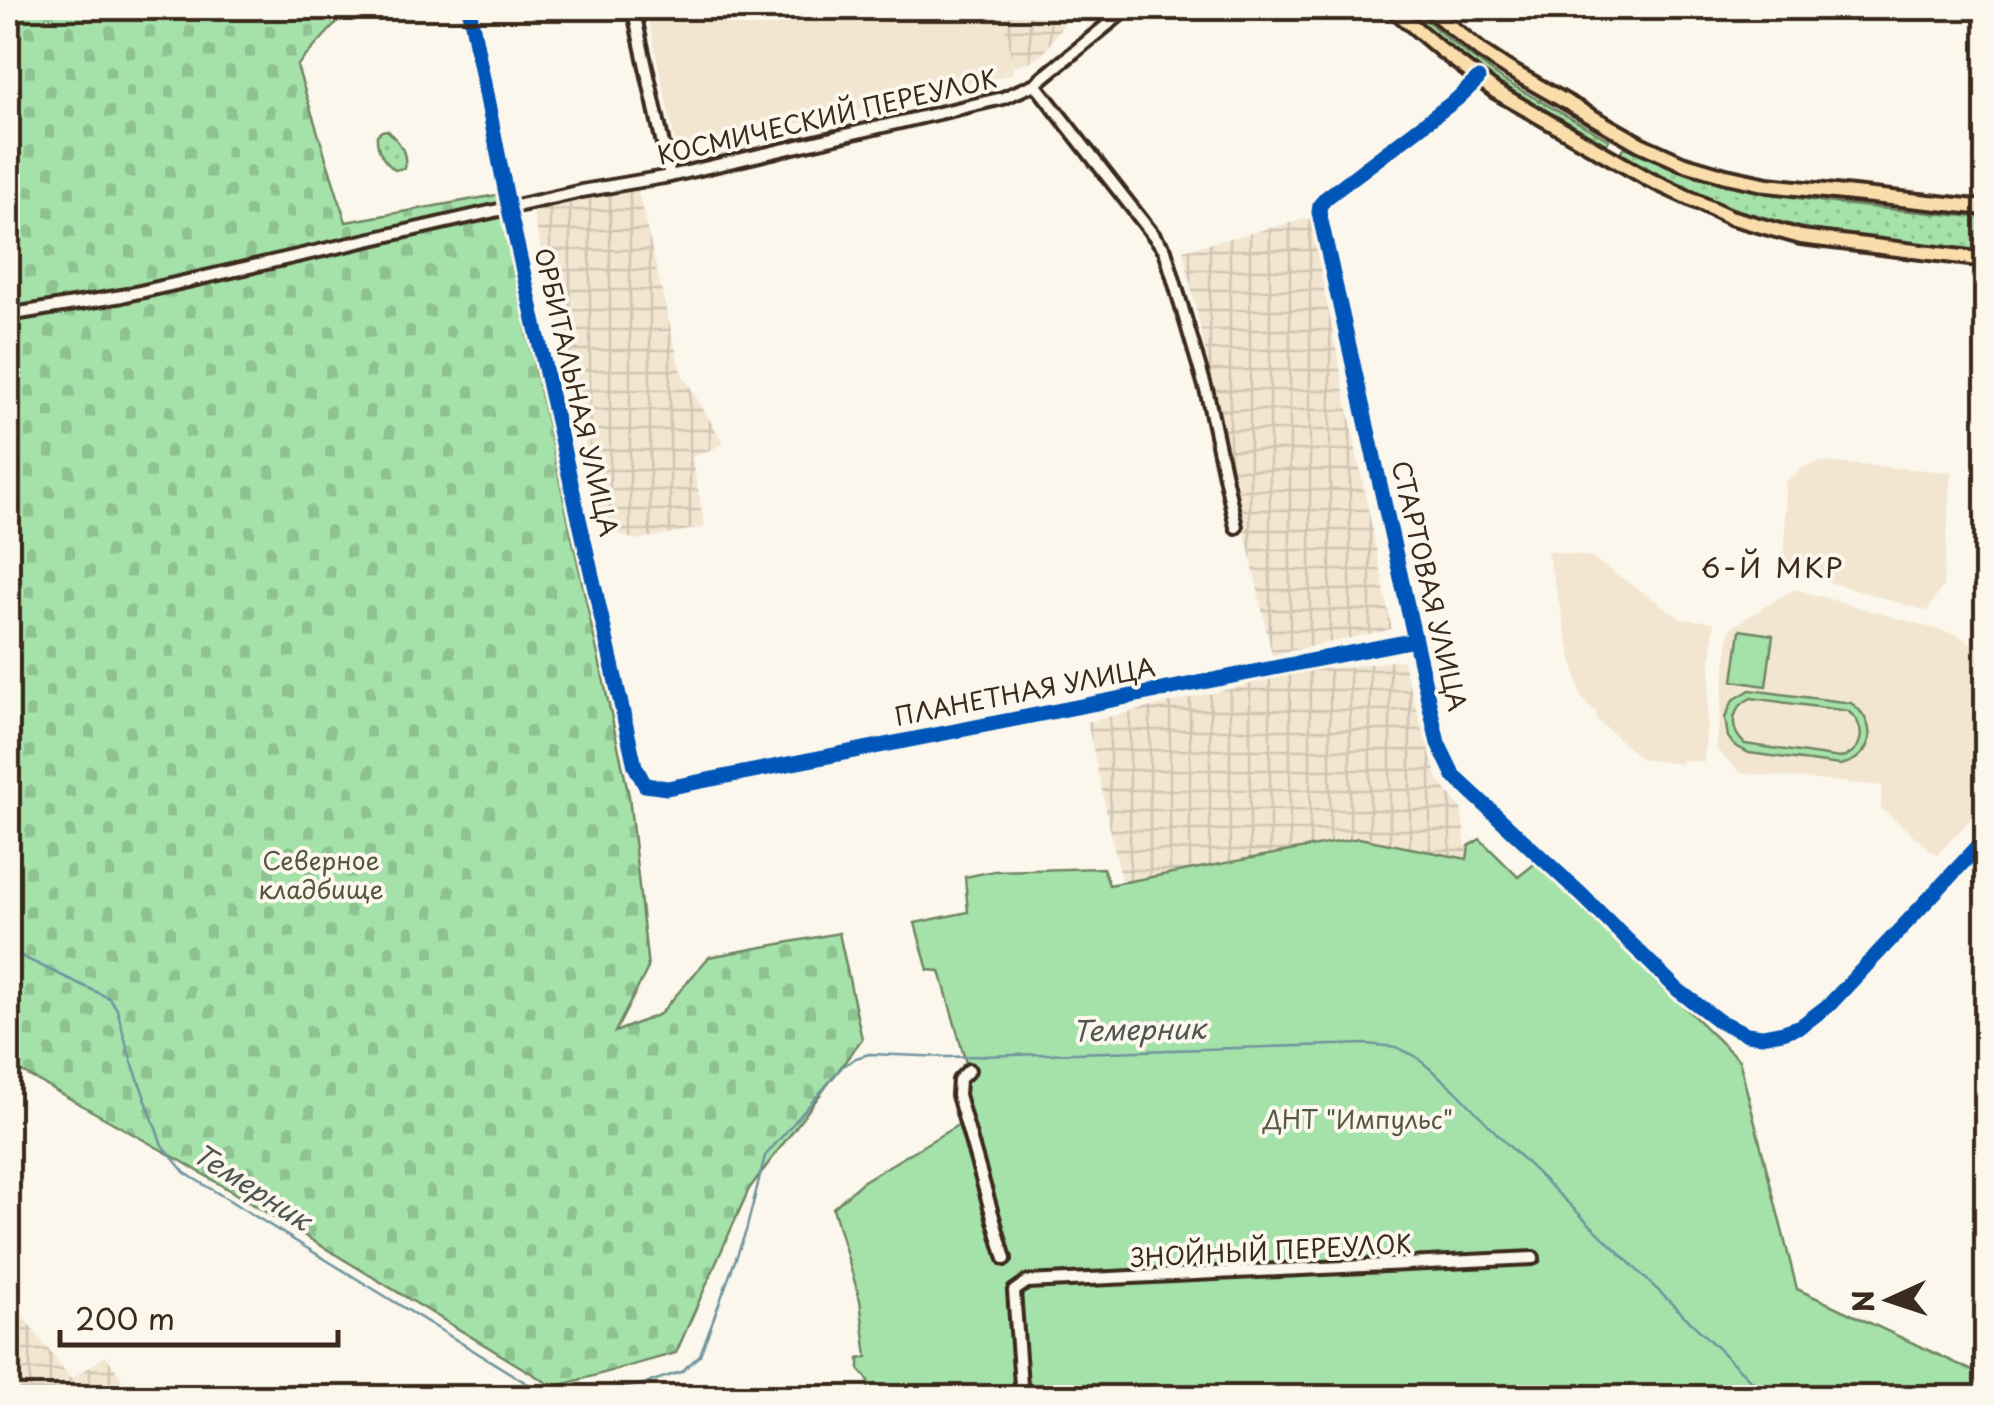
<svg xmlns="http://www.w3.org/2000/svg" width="1994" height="1405" font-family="'Playpen Sans',sans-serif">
	<defs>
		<pattern id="industrial-grid" width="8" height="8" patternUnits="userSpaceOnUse" patternTransform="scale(2.5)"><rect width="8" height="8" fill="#f2e6d1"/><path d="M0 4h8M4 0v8" fill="none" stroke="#d0c5b3"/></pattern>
		<pattern id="grass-dots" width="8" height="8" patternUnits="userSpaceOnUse" patternTransform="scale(2.5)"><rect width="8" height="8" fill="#a4e2a9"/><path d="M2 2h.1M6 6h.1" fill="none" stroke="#8ec291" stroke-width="1.8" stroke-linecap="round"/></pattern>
		<pattern id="cemetery-stones" width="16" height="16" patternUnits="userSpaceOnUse" patternTransform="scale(2.5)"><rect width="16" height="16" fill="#a4e2a9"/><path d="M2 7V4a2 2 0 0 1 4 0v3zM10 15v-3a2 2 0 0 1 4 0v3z" fill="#8ec291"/></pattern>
	</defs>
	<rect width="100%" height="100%" fill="#fbf7ec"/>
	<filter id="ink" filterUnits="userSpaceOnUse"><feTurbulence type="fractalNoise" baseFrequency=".01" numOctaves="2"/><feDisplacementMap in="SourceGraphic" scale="20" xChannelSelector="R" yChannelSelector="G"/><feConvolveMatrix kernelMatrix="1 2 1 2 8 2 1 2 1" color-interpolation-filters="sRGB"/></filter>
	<g filter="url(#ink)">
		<path fill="#f2e6d1" d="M646,8H1001L1013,67L1012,74L677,151Z
			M1821,462L1952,472L1943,586L1927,611L1785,569V481L1806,466Z
			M1547,551L1591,557L1682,619L1714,622L1704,762L1682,760L1681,764L1641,759L1596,719V712L1590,708L1581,697Z
			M1794,589L1957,635L1976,646L1986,649V803L1937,855L1881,808L1882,786L1741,773L1716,749L1730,628Z"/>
		<path fill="url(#industrial-grid)" d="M1001,8H1080L1069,16L1044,53L1034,60L1013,67Z
			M637,187L681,372L724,444L692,457L705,527L636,540L604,530L532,209Z
			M1310,218L1392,629L1272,655L1183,250Z
			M1402,660L1438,780L1461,808L1468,859L1359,838L1122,884L1087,722L1307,671Z
			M8,1297L71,1379L106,1356L134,1397H8Z"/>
		<path fill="url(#grass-dots)" stroke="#708664" stroke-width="2.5" d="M1404,8H1413L1449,40L1503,80L1609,140L1606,144L1500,84L1445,43Z
			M387,130C398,140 409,154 404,168L395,170C383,161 376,149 377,135L382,131Z
			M1625,147C1736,202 1865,206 1986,218V251C1916,243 1843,239 1774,221C1719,207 1669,180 1620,153Z"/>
		<path fill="url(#cemetery-stones)" stroke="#708664" stroke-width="2.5" d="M8,8H350L297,66L346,222L497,195L629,796L648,968L615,1032L660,1014L709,957L839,933L862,1039L749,1189L676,1353L554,1387L183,1162L8,1064Z"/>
		<path fill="#a4e2a9" stroke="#708664" stroke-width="2.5" fill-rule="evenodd" d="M1740,630L1773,635L1766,686L1733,681Z
			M1750,690L1851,703C1879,722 1875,758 1840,765L1749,753L1734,745L1728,737L1725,718L1733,700ZM1751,698L1848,711C1867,726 1865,751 1840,758L1745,744C1728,729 1731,708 1751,698Z
			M1359,838L1467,859L1469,846L1480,839L1518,877L1536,863L1739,1060L1797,1289L1986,1377L1974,1398L868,1397V1380L859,1369V1359L867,1357L860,1300L833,1208L862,1182L968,1119L960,1079L967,1067L940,971L928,970L915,923L968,912L965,877L994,871L1103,868L1109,885Z"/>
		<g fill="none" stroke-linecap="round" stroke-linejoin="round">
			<path stroke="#6f959e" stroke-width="2.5" d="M8,950L109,998L117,1009L128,1051L162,1145L185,1173L549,1397L554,1398
				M567,1398L643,1384L681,1372L700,1355L746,1231L765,1156L843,1066L856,1058L869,1054L947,1057L1366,1044L1396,1047L1415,1056L1455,1090L1507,1144L1769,1398"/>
			<g stroke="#3b2a1e" stroke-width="18">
				<path id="minor" d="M469,8L509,209L635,766L645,785L667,788L1415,640
					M633,8L670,176
					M1478,79L1457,99L1326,198L1320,205L1319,212L1438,743L1454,776L1583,896L1678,990L1719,1021L1747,1034L1762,1036L1783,1032L1801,1026L1830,1004L1986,838
					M1035,84L1165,250L1207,393L1236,527
					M8,315L122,296L582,191L670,176L1003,98L1035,84L1128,8
					M969,1070L959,1080L958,1095L1005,1259
					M1022,1398L1014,1291L1027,1282L1533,1258"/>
			</g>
			<g stroke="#3b2a1e" stroke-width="20">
				<path id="major" d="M1392,8L1441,50L1495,91L1650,180L1730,217L1801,237L1986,260
					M1428,8L1481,51L1510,70L1640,144L1682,163L1726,176L1768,185L1986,208"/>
			</g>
			<use href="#minor" stroke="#fbf7ec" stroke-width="10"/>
			<use href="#major" stroke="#faddab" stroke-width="12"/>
			<g stroke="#fbf7ec" stroke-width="21">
				<path id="cycleway" d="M469,8L509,209L635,766L645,785L667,788L1415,640
					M1478,79L1457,99L1326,198L1320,205L1319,212L1438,743L1454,776L1583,896L1678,990L1719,1021L1747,1034L1762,1036L1783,1032L1801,1026L1830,1004L1986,838"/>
			</g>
			<use href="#cycleway" stroke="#0057b8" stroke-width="15"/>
		</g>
	</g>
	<g text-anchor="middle" stroke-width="8" stroke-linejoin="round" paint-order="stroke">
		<g font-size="25" fill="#3b2a1e" stroke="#fbf7ec">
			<text transform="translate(827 117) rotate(-13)" y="9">КОСМИЧЕСКИЙ ПЕРЕУЛОК</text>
			<text transform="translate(576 392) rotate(77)" y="9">ОРБИТАЛЬНАЯ УЛИЦА</text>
			<text transform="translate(1429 586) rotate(77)" y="9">СТАРТОВАЯ УЛИЦА</text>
			<text transform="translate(1025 692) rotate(-11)" y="9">ПЛАНЕТНАЯ УЛИЦА</text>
			<text transform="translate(1271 1251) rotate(-3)" y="9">ЗНОЙНЫЙ ПЕРЕУЛОК</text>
		</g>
		<g font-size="25" fill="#555841" stroke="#fbf7ec">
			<text x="321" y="870">Северное<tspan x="321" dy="29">кладбище</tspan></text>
			<text x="1358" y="1129">ДНТ "Импульс"</text>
		</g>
		<g font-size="28" letter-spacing="2.5" fill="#3b2a1e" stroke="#fbf7ec">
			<text x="1773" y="578">6-Й МКР</text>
		</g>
		<g font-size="28" font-style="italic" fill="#515653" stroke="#fbf7ec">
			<text transform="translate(1139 1030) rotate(-1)" y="10">Темерник</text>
			<text transform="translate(252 1187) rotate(33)" y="10">Темерник</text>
		</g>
	</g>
	<rect width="1994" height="1405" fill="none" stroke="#fbf7ec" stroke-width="40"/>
	<rect x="20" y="20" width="1954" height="1365" fill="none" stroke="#3b2a1e" stroke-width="4" filter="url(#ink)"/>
	<g transform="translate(1889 1300) rotate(267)" stroke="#fbf7ec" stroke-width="8" paint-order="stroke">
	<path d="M0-8L18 38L0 25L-18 38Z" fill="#3b2a1e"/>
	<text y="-15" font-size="28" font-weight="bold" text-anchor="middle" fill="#3b2a1e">N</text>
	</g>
	<path d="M60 1330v15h278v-15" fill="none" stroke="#3b2a1e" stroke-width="5"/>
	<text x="75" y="1330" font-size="30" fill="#3b2a1e" stroke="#fbf7ec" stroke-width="8" paint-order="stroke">200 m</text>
</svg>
